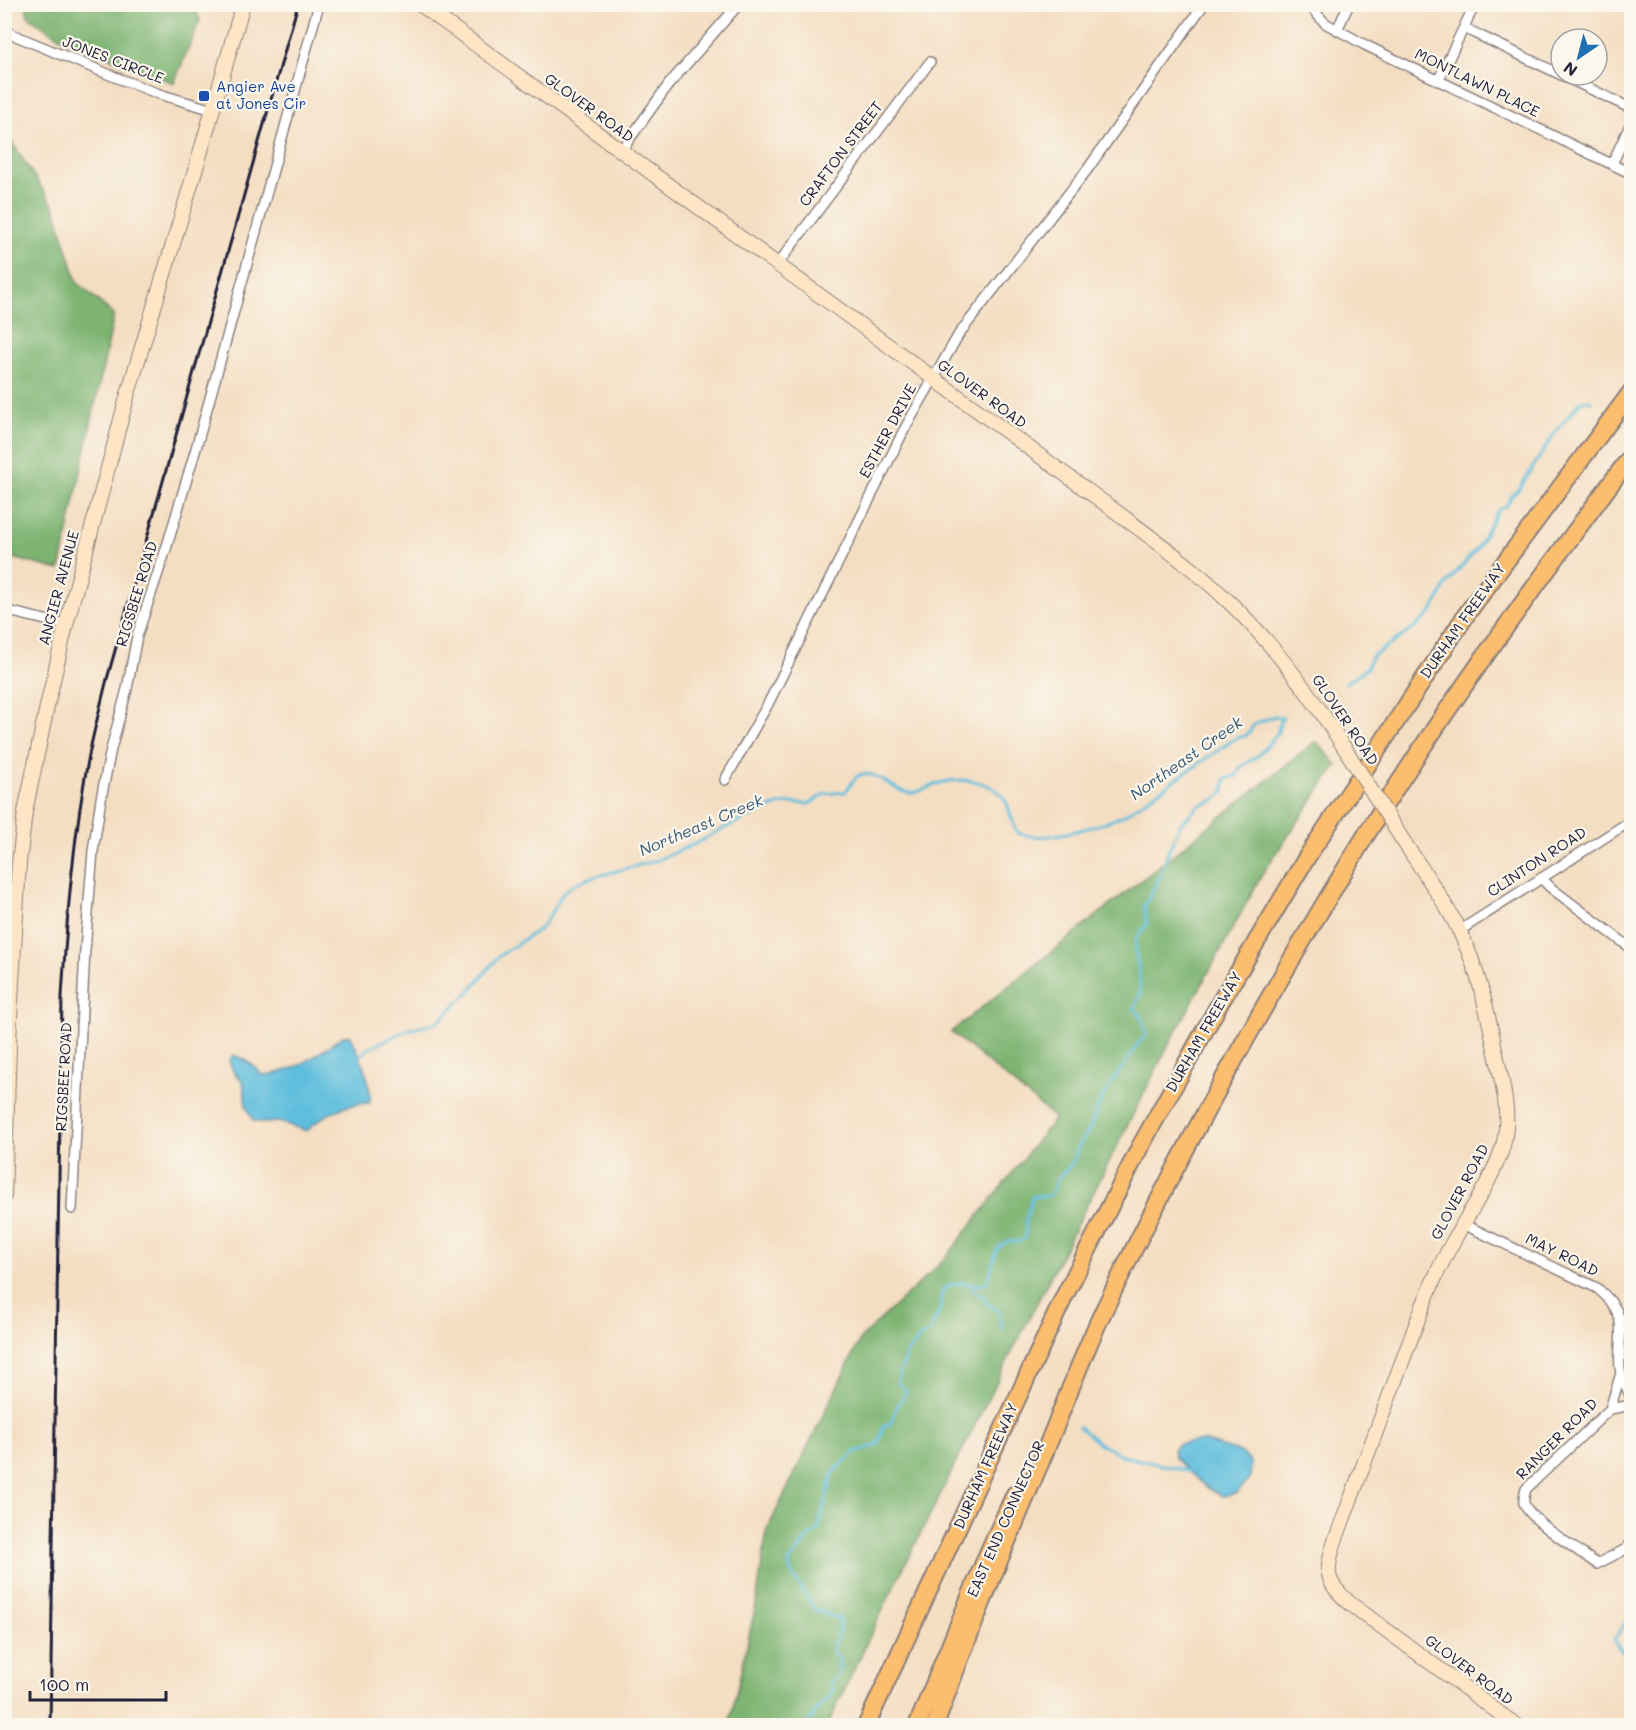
<svg xmlns="http://www.w3.org/2000/svg" width="1636" height="1730" font-family="Mali,sans-serif">
	<rect width="100%" height="100%" fill="#fbf7ec"/>
	<filter id="ink" filterUnits="userSpaceOnUse"><feTurbulence type="fractalNoise" baseFrequency=".0167" numOctaves="2"/><feDisplacementMap in="SourceGraphic" scale="12" xChannelSelector="R" yChannelSelector="G"/><feConvolveMatrix kernelMatrix="1 2 1 2 8 2 1 2 1" color-interpolation-filters="sRGB"/></filter>
	<filter id="wash" filterUnits="userSpaceOnUse"><feTurbulence type="fractalNoise" baseFrequency=".008" numOctaves="4" result="noise"/><feDisplacementMap in="SourceGraphic" scale="24" xChannelSelector="R" yChannelSelector="G"/><feGaussianBlur stdDeviation="1.35" result="paint"/><feColorMatrix in="noise" values="0 0 0 0 0 0 0 0 0 0 0 0 0 0 0 0 0 1.4 0 .05"/><feComposite in="paint" operator="in"/></filter>
	<g filter="url(#wash)">
		<rect width="100%" height="100%" fill="#f4dec2"/>
		<path fill="#9cd284" stroke="#5f7a60" stroke-width="1.5" d="M1631,1346H1632L1631,1386L1625,1369L1626,1348Z"/>
		<path fill="#7db472" stroke="#506b56" stroke-width="1.5" d="M26,5H193L200,20L174,83L64,40L28,16Z
			M5,132L55,208L77,282L114,315L60,570L5,556Z
			M1316,741L1337,765L1264,871L1166,1050L986,1403L878,1619L828,1725H729L756,1604L767,1530L861,1338L945,1259L1055,1118L951,1032Z"/>
		<path fill="#5fbedd" stroke="#40708c" stroke-width="1.5" d="M343,1036H351C360,1056 372,1082 370,1103C348,1103 322,1114 307,1131L279,1122L263,1123L253,1120L246,1106L243,1082L233,1071L229,1061L233,1055C246,1058 254,1065 262,1075C295,1074 318,1054 343,1036Z
			M1203,1441L1242,1453L1251,1463L1250,1478L1237,1493L1222,1496L1209,1489L1188,1471L1175,1458L1173,1450L1178,1444Z"/>
		<g fill="none" stroke-linecap="round" stroke-linejoin="round">
			<path stroke="#5fbedd" stroke-width="3" d="M1346,683L1367,668L1371,657L1413,629L1432,612L1446,585L1478,547L1498,510L1507,505L1512,495L1519,489L1554,434L1580,402L1585,400L1592,401
				M359,1057L369,1048L384,1041L405,1031L438,1022L469,992L499,956L541,928L548,918L562,894L571,886L590,878L655,861L697,843L726,827L778,805L791,803L809,804L825,794L845,792C849,788 854,777 860,775C877,769 894,793 911,793C920,793 929,786 937,784C953,778 976,779 991,787C1013,798 1007,817 1018,833C1023,834 1028,836 1032,836C1055,839 1103,825 1124,815L1236,738L1246,736L1255,724L1275,716L1283,718L1280,721L1278,732L1260,754L1240,768L1236,776L1225,779L1224,792L1215,800L1198,806L1180,825L1168,852L1160,877L1144,907L1147,924L1136,940V954L1140,977V995L1134,1008L1142,1017L1146,1035L1138,1044L1108,1088L1096,1110L1091,1127L1079,1146L1072,1164L1057,1179L1053,1191L1049,1196H1038L1032,1197L1026,1220L1025,1238L1019,1242L1007,1241L997,1249L988,1280L983,1285C970,1284 944,1278 941,1296C940,1299 941,1302 941,1305C939,1314 932,1323 930,1332L919,1338L913,1347L908,1350L897,1382L907,1391L898,1405L890,1424L884,1426L878,1445L855,1452L833,1473L818,1530L807,1539L789,1562L790,1571L815,1610L840,1619V1630L832,1649L834,1654L839,1657C840,1668 841,1676 830,1683L833,1691L826,1701L818,1708L807,1726
				M972,1284L974,1291L983,1296L986,1303L999,1311L1003,1330
				M1079,1427L1100,1444L1123,1456L1188,1471
				M1632,1613L1614,1640C1617,1650 1626,1653 1632,1661"/>
		</g>
	</g>
	<g filter="url(#ink)">
		<g fill="none" stroke-linecap="round" stroke-linejoin="round">
			<g stroke="#8b807e" stroke-width="12">
				<path id="street" d="M1315,12L1325,23L1365,45L1632,174
					M1464,28L1632,109
					M1337,30L1349,4
					M4,31L115,77L159,94L213,110
					M1438,81L1475,4
					M621,151L669,84L739,4
					M1612,164L1632,121
					M777,265L930,62
					M4,610L66,625
					M725,780L768,704L904,430L959,334L1087,170L1204,4
					M1541,878L1551,888L1632,949
					M1459,931L1632,820
					M72,1209L85,950L93,851L101,799L111,749L127,689L137,636L167,546L197,445L319,4
					M1463,1224L1597,1288C1632,1317 1617,1332 1620,1368C1621,1379 1628,1390 1632,1399
					M1621,1373L1610,1409L1526,1489C1525,1493 1523,1498 1524,1503C1529,1520 1581,1552 1597,1564L1626,1549L1632,1542
					M1610,1409L1632,1405"/>
			</g>
			<g stroke="#8b807e" stroke-width="16">
				<path id="secondary" d="M420,4L1099,499C1143,532 1189,563 1228,601C1273,643 1309,692 1342,744
					M1402,839C1422,870 1444,899 1460,932C1478,969 1487,1009 1495,1049C1502,1083 1513,1118 1501,1152C1490,1183 1470,1211 1454,1240C1442,1261 1432,1283 1423,1306L1335,1541C1324,1574 1326,1583 1352,1605L1517,1726
					M4,1196L10,1017L19,863L25,812L48,702L66,625L127,397L198,161L243,4"/>
			</g>
			<g stroke="#8b807e" stroke-width="20">
				<path id="highway" d="M866,1726L1064,1297L1140,1147L1221,1001L1307,857L1468,612L1632,391
					M917,1726L988,1553L1015,1494
					M935,1726C967,1636 1004,1548 1041,1461C1062,1411 1080,1361 1103,1312C1176,1160 1261,1008 1349,863C1434,721 1533,588 1632,455"/>
			</g>
			<use href="#street" stroke="#fff" stroke-width="9"/>
			<use href="#secondary" stroke="#fde5c5" stroke-width="14"/>
			<use href="#highway" stroke="#fbbd6e" stroke-width="16"/>
			<path stroke="#22223b" stroke-width="3" d="M50,1726L62,996C67,914 74,831 90,750C95,727 101,703 107,679L298,4"/>
			<g stroke="#8b807e" stroke-width="16" stroke-linecap="butt">
				<path id="secondary-bridge" d="M1342,744L1402,839"/>
			</g>
			<use href="#secondary-bridge" stroke="#fde5c5" stroke-width="14"/>
		</g>
	</g>
	<rect fill="#1a4fb4" stroke="#fbf7ec" stroke-width="2" x="198" y="90" width="12" height="12" rx="3"/>
	<g text-anchor="middle" stroke-width="4.5" stroke-linejoin="round" paint-order="stroke">
		<g font-size="15" fill="#22223b" stroke="#fbf7ec">
			<text transform="translate(113 60) rotate(21)" y="5">JONES CIRCLE</text>
			<text transform="translate(1477 83) rotate(26)" y="5">MONTLAWN PLACE</text>
			<text transform="translate(589 108) rotate(36)" y="5">GLOVER ROAD</text>
			<text transform="translate(841 154) rotate(-53)" y="5">CRAFTON STREET</text>
			<text transform="translate(982 394) rotate(36)" y="5">GLOVER ROAD</text>
			<text transform="translate(888 431) rotate(-62)" y="5">ESTHER DRIVE</text>
			<text transform="translate(59 588) rotate(-75)" y="5">ANGIER AVENUE</text>
			<text transform="translate(137 594) rotate(-73)" y="5">RIGSBEE ROAD</text>
			<text transform="translate(1463 621) rotate(-55)" y="5">DURHAM FREEWAY</text>
			<text transform="translate(1345 720) rotate(56)" y="5">GLOVER ROAD</text>
			<text transform="translate(1537 862) rotate(-33)" y="5">CLINTON ROAD</text>
			<text transform="translate(1204 1032) rotate(-60)" y="5">DURHAM FREEWAY</text>
			<text transform="translate(64 1077) rotate(-87)" y="5">RIGSBEE ROAD</text>
			<text transform="translate(1460 1192) rotate(-62)" y="5">GLOVER ROAD</text>
			<text transform="translate(1562 1255) rotate(26)" y="5">MAY ROAD</text>
			<text transform="translate(1557 1439) rotate(-45)" y="5">RANGER ROAD</text>
			<text transform="translate(986 1466) rotate(-66)" y="5">DURHAM FREEWAY</text>
			<text transform="translate(1006 1519) rotate(-66)" y="5">EAST END CONNECTOR</text>
			<text transform="translate(1469 1670) rotate(37)" y="5">GLOVER ROAD</text>
		</g>
		<g font-size="15" fill="#164399" stroke="#fbf7ec" text-anchor="start">
			<text x="216" y="92">Angier Ave<tspan x="216" dy="17">at Jones Cir</tspan></text>
		</g>
		<g font-size="16" font-style="italic" fill="#375974" stroke="#fbf7ec">
			<text transform="translate(1186 758) rotate(-35)" y="6">Northeast Creek</text>
			<text transform="translate(701 825) rotate(-23)" y="6">Northeast Creek</text>
		</g>
	</g>
	<rect width="1636" height="1730" fill="none" stroke="#fbf7ec" stroke-width="24"/>
	<g transform="translate(1579 57) rotate(215)"><circle r="28" fill="#fbf7ec" stroke="#a4a2a5" stroke-width="1.5"/>
	<path d="M0-4.5L10 22L0 15L-10 22Z" fill="#1f6fb2"/>
	<text y="-9" font-size="16" font-weight="bold" text-anchor="middle" fill="#22223b">N</text>
	</g>
	<path d="M30 1691v9h136v-9" fill="none" stroke="#22223b" stroke-width="3"/>
	<text x="39" y="1691" font-size="18" fill="#22223b" stroke="#fbf7ec" stroke-width="4.5" paint-order="stroke">100 m</text>
</svg>
